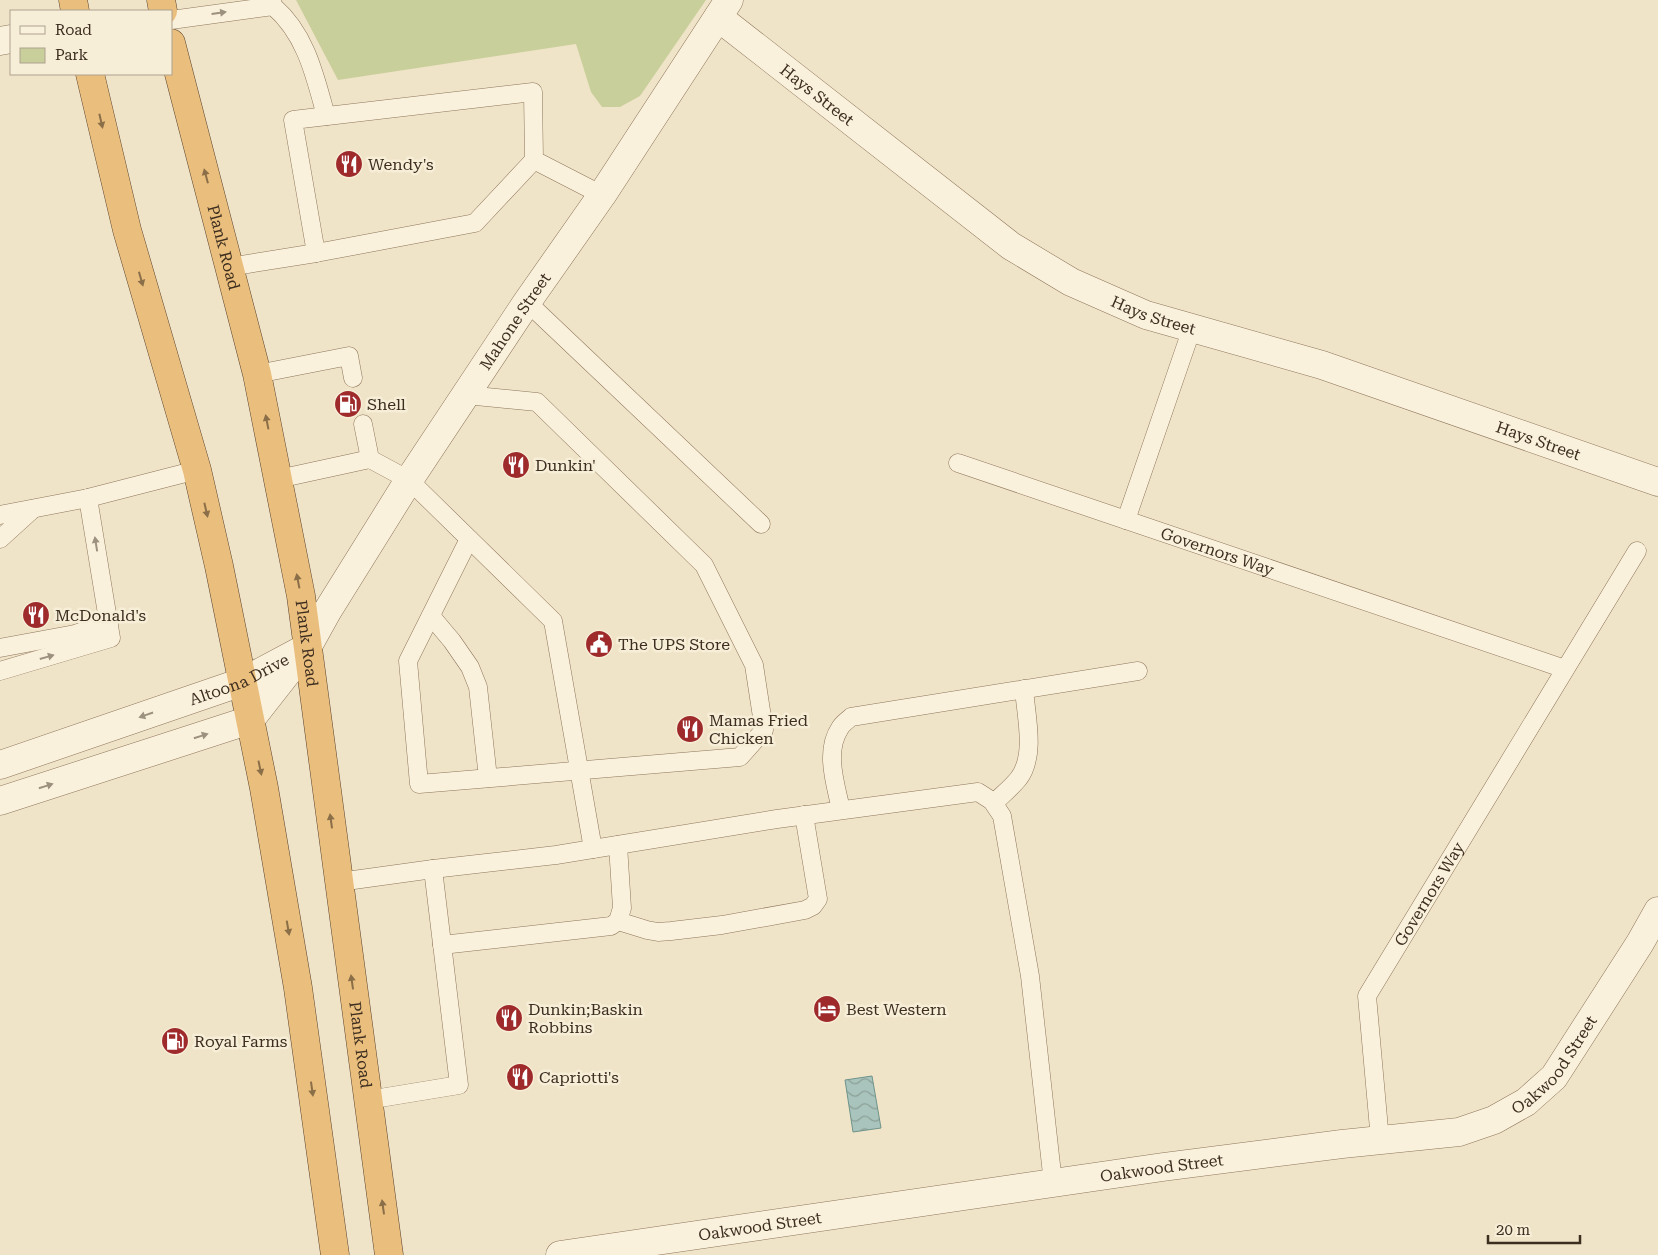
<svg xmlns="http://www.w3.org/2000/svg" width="1658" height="1255" font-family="'Roboto Serif',serif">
	<defs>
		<pattern id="water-waves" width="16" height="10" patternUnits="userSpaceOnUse" patternTransform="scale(1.25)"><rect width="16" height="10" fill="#a9c4bc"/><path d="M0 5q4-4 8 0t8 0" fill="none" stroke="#8ba098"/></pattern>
	</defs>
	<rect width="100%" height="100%" fill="#f0e4c8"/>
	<path fill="#c9cf9b" d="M296,0H706L640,96L620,107H602L591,92L576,44L338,80Z"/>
	<path fill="url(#water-waves)" stroke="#6f938a" d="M872,1076L881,1128L853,1132L845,1080Z"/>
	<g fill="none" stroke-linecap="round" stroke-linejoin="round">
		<g stroke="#8d765c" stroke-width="19">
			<g id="service">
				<path d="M272,0L273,6C306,34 315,76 326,116"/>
				<path d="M171,20L273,6"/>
				<path d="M533,92L534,160L475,223L316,253L293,120Z"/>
				<path d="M534,160L602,195"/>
				<path d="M229,267L316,253"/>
				<path d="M527,302L761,524"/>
				<path d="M257,374L349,356L353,378"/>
				<path d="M466,395L537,402L704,565L754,665L764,730L740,757L419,784L408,661L469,539"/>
				<path d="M363,424L370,459L409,480L553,621L593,849"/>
				<path id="s1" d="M958,463L1565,669"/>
				<path d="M278,479L370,459"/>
				<path d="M0,515L88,498L197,470"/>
				<path d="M1126,520L1192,328"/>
				<path d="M0,539L33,509"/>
				<path d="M431,616L452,641L470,667L478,687L488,778"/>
				<path d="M0,648L75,634L109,622"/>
				<path d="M0,671L111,638L88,498"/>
				<path d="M994,803C1002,795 1012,787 1019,778C1036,755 1026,716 1024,689"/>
				<path d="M841,810C836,785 824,752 840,728C842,724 848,720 851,717L1138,671"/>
				<path d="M339,882L433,869L556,855L777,819L978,792L992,801L1002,816L1030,976L1053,1183"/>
				<path d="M618,921L647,930L658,932L671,931L722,925L805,910L813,906L818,899L804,815"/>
				<path d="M442,945L611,926L618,921L622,908L618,845"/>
				<path d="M368,1100L459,1085L433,869"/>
				<path id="s2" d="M1380,1140L1367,996L1637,551"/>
			</g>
		</g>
		<g stroke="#8d765c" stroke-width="29">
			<g id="minor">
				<path id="s3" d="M718,17L1011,246L1071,282L1146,315L1322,365L1658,482"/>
				<path id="s4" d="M0,765L242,682L300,651"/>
				<path id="s5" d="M0,801L250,720L308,646L328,610L409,480L527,302L602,195L729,0"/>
				<path id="s6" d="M560,1255L1163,1167L1342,1144L1459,1132L1494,1120L1526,1102L1554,1077L1640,943L1658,911"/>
			</g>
		</g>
		<g stroke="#8d765c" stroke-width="29">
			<path id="tertiary" d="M0,41L11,39"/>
		</g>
		<g stroke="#5b4430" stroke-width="29">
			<g id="trunk">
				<path d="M73,0L75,11"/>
				<path d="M161,0L163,11"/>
				<path id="s7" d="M171,43L257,374L301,596L389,1255"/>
				<path d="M90,74L127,230L197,470L219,566L264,788L298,988L335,1255"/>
			</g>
		</g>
		<use href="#service" stroke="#faf1dc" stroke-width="18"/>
		<use href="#minor" stroke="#faf1dc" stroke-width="28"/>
		<use href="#tertiary" stroke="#faf1dc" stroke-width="28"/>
		<use href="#trunk" stroke="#eabe7c" stroke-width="28"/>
	</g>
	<defs><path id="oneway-solid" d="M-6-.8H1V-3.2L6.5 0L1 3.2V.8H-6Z" transform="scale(1.25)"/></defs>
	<g fill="#9c907e">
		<use href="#oneway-solid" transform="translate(219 13) rotate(-8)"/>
		<use href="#oneway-solid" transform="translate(96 544) rotate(-99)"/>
		<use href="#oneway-solid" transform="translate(47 657) rotate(-16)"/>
		<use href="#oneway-solid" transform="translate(146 715) rotate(161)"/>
		<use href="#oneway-solid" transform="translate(201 736) rotate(-18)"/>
		<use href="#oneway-solid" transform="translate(46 786) rotate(-18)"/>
	</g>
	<g fill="#8b6f49">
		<use href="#oneway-solid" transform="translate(101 121) rotate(77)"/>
		<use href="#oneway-solid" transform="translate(206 176) rotate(-105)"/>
		<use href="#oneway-solid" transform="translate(141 279) rotate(74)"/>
		<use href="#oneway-solid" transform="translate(267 422) rotate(-101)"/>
		<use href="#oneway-solid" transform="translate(206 510) rotate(77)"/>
		<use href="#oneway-solid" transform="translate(298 581) rotate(-101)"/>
		<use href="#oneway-solid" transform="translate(260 768) rotate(78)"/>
		<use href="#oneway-solid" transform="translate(331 821) rotate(-98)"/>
		<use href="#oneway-solid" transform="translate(288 928) rotate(80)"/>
		<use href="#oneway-solid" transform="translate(352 982) rotate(-98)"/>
		<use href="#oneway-solid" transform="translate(312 1089) rotate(82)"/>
		<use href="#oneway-solid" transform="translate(383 1207) rotate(-98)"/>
	</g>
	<defs>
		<g id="restaurant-disc" transform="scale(1.4375)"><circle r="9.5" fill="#9e2a2b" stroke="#f7eed8"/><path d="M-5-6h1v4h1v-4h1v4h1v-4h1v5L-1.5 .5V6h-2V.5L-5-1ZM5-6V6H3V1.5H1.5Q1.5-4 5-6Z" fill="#fff"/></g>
		<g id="fuel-disc" transform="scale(1.4375)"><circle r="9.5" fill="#9e2a2b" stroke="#f7eed8"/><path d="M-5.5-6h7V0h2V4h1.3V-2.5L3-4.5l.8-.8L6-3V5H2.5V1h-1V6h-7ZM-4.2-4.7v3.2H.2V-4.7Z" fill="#fff"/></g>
		<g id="civic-disc" transform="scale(1.4375)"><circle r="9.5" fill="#9e2a2b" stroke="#f7eed8"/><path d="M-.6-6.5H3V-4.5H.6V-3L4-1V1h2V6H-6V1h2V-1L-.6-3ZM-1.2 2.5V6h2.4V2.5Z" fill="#fff"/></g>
		<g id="hotel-disc" transform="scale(1.4375)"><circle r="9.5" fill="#9e2a2b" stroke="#f7eed8"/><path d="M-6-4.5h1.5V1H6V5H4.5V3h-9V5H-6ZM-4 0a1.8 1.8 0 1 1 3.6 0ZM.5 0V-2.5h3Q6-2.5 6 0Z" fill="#fff"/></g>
	</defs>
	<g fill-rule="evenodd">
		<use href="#restaurant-disc" x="349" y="164"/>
		<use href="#fuel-disc" x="348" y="404"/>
		<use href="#restaurant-disc" x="516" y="465"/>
		<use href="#restaurant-disc" x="36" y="615"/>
		<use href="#civic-disc" x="599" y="644"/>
		<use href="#restaurant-disc" x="690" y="729"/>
		<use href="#hotel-disc" x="827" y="1009"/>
		<use href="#restaurant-disc" x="509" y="1018"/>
		<use href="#fuel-disc" x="175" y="1041"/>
		<use href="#restaurant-disc" x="520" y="1077"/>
	</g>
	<g text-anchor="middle" stroke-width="5" stroke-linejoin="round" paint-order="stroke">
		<g font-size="16" fill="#3d2e20" stroke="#f7eed8">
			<text dy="6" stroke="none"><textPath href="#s3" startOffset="126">Hays Street</textPath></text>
			<text dy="6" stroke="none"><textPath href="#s7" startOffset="211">Plank Road</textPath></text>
			<text dy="6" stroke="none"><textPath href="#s3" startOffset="531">Hays Street</textPath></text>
			<text dy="6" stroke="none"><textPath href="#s5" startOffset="742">Mahone Street</textPath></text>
			<text dy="6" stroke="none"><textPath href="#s3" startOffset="936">Hays Street</textPath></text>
			<text dy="6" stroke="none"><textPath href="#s1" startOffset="274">Governors Way</textPath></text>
			<text dy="6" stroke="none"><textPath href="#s7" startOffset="616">Plank Road</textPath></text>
			<text dy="6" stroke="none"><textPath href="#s4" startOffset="254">Altoona Drive</textPath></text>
			<text dy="6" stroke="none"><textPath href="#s2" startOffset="264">Governors Way</textPath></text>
			<text dy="6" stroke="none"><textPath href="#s7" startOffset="1021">Plank Road</textPath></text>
			<text dy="6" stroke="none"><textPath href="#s6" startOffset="1028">Oakwood Street</textPath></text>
			<text dy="6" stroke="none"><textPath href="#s6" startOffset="608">Oakwood Street</textPath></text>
			<text dy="6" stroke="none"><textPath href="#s6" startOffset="202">Oakwood Street</textPath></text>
		</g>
		<g font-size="16" fill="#3d2e20" stroke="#f7eed8" text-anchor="start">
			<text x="368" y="170">Wendy's</text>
			<text x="367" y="410">Shell</text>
			<text x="535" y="471">Dunkin'</text>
			<text x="55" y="621">McDonald's</text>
			<text x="618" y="650">The UPS Store</text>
			<text x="709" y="726">Mamas Fried<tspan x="709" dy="18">Chicken</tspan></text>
			<text x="528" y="1015">Dunkin;Baskin<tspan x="528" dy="18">Robbins</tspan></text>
			<text x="846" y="1015">Best Western</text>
			<text x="194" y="1047">Royal Farms</text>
			<text x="539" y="1083">Capriotti's</text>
		</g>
	</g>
	<rect x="10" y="10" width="162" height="65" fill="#f7eed8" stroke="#ada18e"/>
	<rect x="20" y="26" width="25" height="8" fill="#faf1dc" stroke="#ada18e"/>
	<text x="55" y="35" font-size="15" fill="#3d2e20">Road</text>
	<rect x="20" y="48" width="25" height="15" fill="#c9cf9b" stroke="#ada18e"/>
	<text x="55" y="60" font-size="15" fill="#3d2e20">Park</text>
	<path d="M1488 1235v8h92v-8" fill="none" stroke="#3d2e20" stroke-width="2.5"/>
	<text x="1496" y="1235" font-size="15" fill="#3d2e20" stroke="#f7eed8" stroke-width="4" paint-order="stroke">20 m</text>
</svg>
